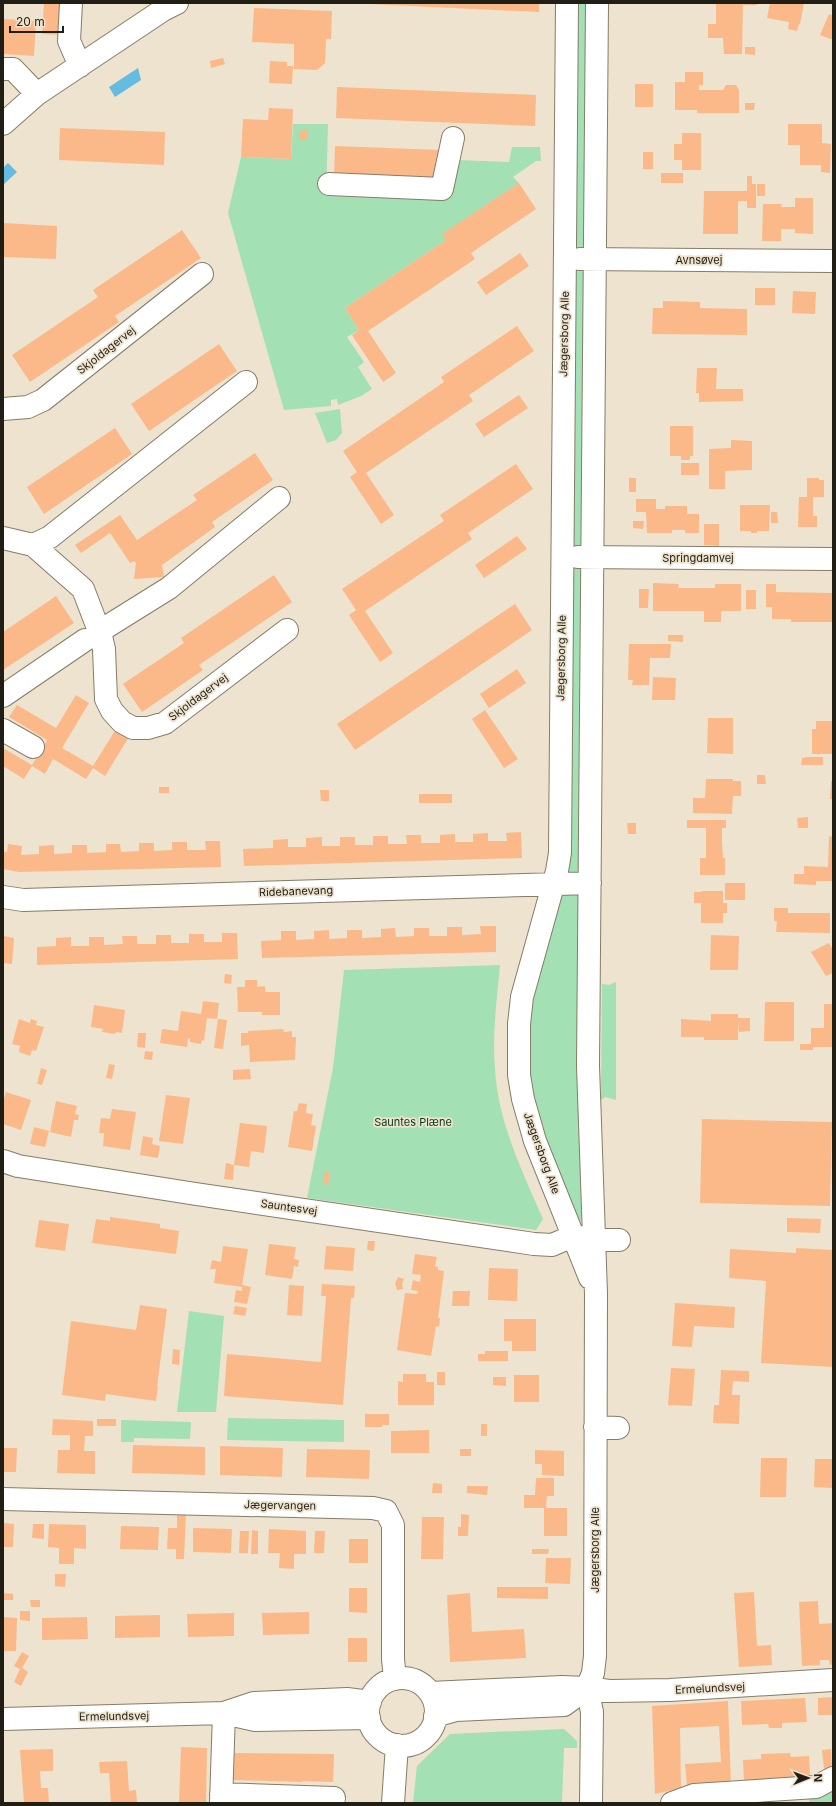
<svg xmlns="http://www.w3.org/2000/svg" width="836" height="1806" font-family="Inter,sans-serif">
	<rect width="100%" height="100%" fill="#eee3ce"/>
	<path fill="#a3e0b3" d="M572,3H592L587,245L581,248L574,246Z
		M293,124H328L326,196L445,200L457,160L509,162L512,147H540L541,161H536L513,177L519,183L443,234L446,240L345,308L359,330L347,337L364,362L358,367L372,389L361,396L338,405L337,399L331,400V406L284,410L228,213L241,157L291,159Z
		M576,269H583L587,272V539L581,546H573L571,272Z
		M340,409L342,433L336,440L327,443L315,413Z
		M580,568L584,569L580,873H572L567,871L573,569Z
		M581,893L583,1217L581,1221H578L534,1120L525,1030L556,900L563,894Z
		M500,965C497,999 492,1034 495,1069C498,1122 522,1171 543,1219L536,1230L307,1198L333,1068L344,970Z
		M616,982V1100L605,1097L601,1100L602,984L609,985Z
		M189,1311L224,1316L216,1412H177Z
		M228,1418L344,1420V1442L227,1440Z
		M121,1420L191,1422L190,1439L134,1438V1442H121Z
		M564,1729L577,1741V1748H564L562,1803H413L417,1766L450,1734Z
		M833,1790V1803H809V1797Z"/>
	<path fill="#64bde0" d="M138,68L141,80L115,97L109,87Z
		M8,163L17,172L3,185V168Z"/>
	<path fill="#fbb989" d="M44,3H64L62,35L42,34Z
		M349,3H539V12Z
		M716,3H757V5H743L742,54H724L723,38H708V24H716Z
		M770,3H804L800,24H799L797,31L788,29L789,22L767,18Z
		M254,8L332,11L331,39H326L325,63L317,70L294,69V44L252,42Z
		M829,14L833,16V40L820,35Z
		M3,19L36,21L34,56L3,54Z
		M745,47H755V55L745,54Z
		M223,58L225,64L211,68L210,61Z
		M270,61L287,62V66H293L292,84L269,83Z
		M685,72H703V85H699V90H723L726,85H736L739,90V113H697V110H675V82H685Z
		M635,84H653V107H635Z
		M337,87L536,95L535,126L336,118Z
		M745,103H755L754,110H745Z
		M269,108L293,109L291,159L241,157L243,119L268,120Z
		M788,124H822V143L831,144L830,173L821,172V165H800V145H788Z
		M60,128L165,132L164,165L59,160Z
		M307,130V140H299V131Z
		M682,133H701V170H682V160H674V144H682Z
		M335,146L441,150L440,182L334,178Z
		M643,152H653V169H643Z
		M661,173H683V183H661Z
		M747,176H752V184H756V208H747V201H738V234H703L704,191H747Z
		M519,183L536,209L471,253L475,259L368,331L396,373L383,382L352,335L359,330L345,308L446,240L442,234Z
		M757,184H765V196H757Z
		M795,198H813V234L795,233V229H781V241H762L763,204H782L781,207H795Z
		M3,223L57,226L56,259L3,257Z
		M182,230L201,258L115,316L119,322L30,382L12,355L98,297L93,290Z
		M520,253L529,266L486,295L477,282Z
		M755,288H775V305H755Z
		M793,291L816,292L815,314L792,313Z
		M663,301L700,302V308L747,309V335L652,334L653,308H663Z
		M517,326L534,351L469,395L473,401L366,473L394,515L381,524L350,477L357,472L343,451L444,382L441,377Z
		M219,344L237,371L149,431L131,404Z
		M697,368H717L716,389H743V401L699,402V393H696Z
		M519,395L528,408L484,437L475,424Z
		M670,426H693V456H690V460H681V456H670Z
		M115,428L132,454L44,514L27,487Z
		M731,440L752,441V470L725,471V489H709V449L731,448Z
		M255,453L273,480L212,522L215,527L162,565L164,577L134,579L136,563L134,561L130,563L110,533L81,553L75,545L120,515L137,540L197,500L193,495Z
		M681,463H699V475H681Z
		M516,464L533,489L468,533L472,539L365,611L393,653L380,662L349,615L356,610L342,589L444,521L440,515Z
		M629,478H636V492H629Z
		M807,478H819V480H824V497H813V516H817V527H798L799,497H807Z
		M636,499H656V509H665V506H687V514H699V533H685V530H672V533H647L646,512H636Z
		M740,505H770L769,531H757V533H751V531H740Z
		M771,512H777L778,523H771Z
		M633,521H644L643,529L633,528Z
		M704,524H719V546L704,545Z
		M517,536L527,549L484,578L475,565Z
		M274,575L292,602L199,665L203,670L142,712L123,684L184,643L181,638Z
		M653,583L679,584L678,588H715V584H741V611H721V622H704V611H653Z
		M766,584H776V592L833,593V622H791V619H772V607H766Z
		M639,589H649L648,608H639Z
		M746,590H756V609H746Z
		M56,596L74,623L3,670V632Z
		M515,604L532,630L355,750L337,724Z
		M668,635H683V642L668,641Z
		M629,644H671L670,658H650L649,685H632L633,680H628Z
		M517,669L526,683L489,708L480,694Z
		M653,677L676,678L675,700H652Z
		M76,695L89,703L62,748L93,766L116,729L129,737L105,776L93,768L86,779L53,759L45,774L32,766L24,779L3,766V748L32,765L47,740L9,717L17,705L56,728Z
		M485,710L518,759L504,768L472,719Z
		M708,718H733V754L707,753Z
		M816,721H833V754H812V729H816Z
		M805,757H823V765H801L802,758H805Z
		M757,775H765L766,784H757Z
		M706,779H733V781H741V796H733L732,814L693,813V798H705Z
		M831,781H833V799H830Z
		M159,787H169V793H159Z
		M320,790H329V801H321Z
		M419,794H452V803H419Z
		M808,817V828H798L797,818Z
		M687,820H726V828H722V840L723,858H725V875H700V858H706V828H687Z
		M627,823H636V834H628Z
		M521,832L522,858L244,866L243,849L273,848V840L288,839V847H306V838L322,837V846H340V837H355V845H373V836H388V844H407L406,835H421V843H440V835L455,834V842H473V834L488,833V841H507L506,833Z
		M829,836L833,837V881H816V885L794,884V874H804V866L828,867Z
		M205,841H220L221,867L19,872L3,869V851L7,852L8,844L22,846L21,855L39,854V846L54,845V854L72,853V845H87V853L106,852V844H120L121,852L139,851V843H154V851L172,850V842H187V850H206Z
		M725,883H745V900H725Z
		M702,891H723V903H727V913H723V923H701V903H694V892H702Z
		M774,908H788V913H830V933L776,932L777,921H774Z
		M480,926H496V952L262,958L261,941L281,940V931H296V940L314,939V931L329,930V939L347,938V930H362V938L381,937V929L395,928L396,937L414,936V928H429V936H447V927H462V935L481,934Z
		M222,933H237L238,959L37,965V947L56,946V938L71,937V946H89V937H104V945L123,944L122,936H137V944H156V935H171V943H189V934H204V942H222Z
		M711,935L739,936L738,970H710Z
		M3,936L14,938L12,964L3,963Z
		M829,943L833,950V973L826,976L811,952Z
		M225,974L232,975L231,984L224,983Z
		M245,980H257V987L265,986V992H280V1015H262V1012H238L237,987H245Z
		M203,1001L219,1003L217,1019L207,1018L204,1041L202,1040L201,1044L190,1042V1039L188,1038L187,1047L160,1043L162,1029L178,1031L181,1011L201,1014Z
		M765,1002H794V1041H764Z
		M824,1004H833V1047H813V1050H800V1044H811V1028H824Z
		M94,1005L125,1010L122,1033L116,1032L115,1034L102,1032L103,1029L91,1027Z
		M711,1014H738V1018H750V1031L739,1032L738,1022V1040H704V1037H681V1019L711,1021Z
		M19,1019L30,1023L31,1019L37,1021L36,1025L44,1027L36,1051L32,1050L30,1056L19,1052L20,1046L12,1044Z
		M218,1019L227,1020L223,1049L214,1048Z
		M283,1029L284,1032L292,1031V1037H296L295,1060L250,1062L249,1045L241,1046V1033H248V1031Z
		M138,1033H146L145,1048L137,1047Z
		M145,1051L153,1052L152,1060L144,1059Z
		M109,1064L115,1065L112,1079L106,1078Z
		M41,1068L47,1070L42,1085L37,1084Z
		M250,1069L251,1079L233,1080V1070Z
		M6,1092L31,1100L21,1130L3,1124V1103Z
		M166,1095L190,1098L183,1144L159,1141Z
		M56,1101L77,1106L75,1114L79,1115L78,1120H74L71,1137L50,1132Z
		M299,1103L307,1104L306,1113L313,1114L311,1125L316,1126L312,1151L288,1147L294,1111H297Z
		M112,1109L136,1112L130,1150L103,1146L104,1133H99L101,1118L110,1119Z
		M702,1119L832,1122L830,1206L700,1203Z
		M240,1123L267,1126L264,1153L251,1151L249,1167L234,1165L233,1180L224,1179L226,1163L234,1165Z
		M34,1127L49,1131L45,1147L30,1144Z
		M143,1136L153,1138L152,1144L160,1146L158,1158L140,1155Z
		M325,1171L330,1172L328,1185L323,1184Z
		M110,1217L160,1224V1228L179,1231L176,1254L92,1243L96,1219L110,1221Z
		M787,1218L821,1219L820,1233L787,1232Z
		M39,1220L69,1224L65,1251L35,1247Z
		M368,1241H375L374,1251L367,1250Z
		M269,1244L296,1247L294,1259L299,1260L298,1267L294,1266L292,1279L265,1275Z
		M223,1246L248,1249L242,1285L251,1287L247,1304L234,1302L236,1290L242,1291V1287L214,1283L216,1269H210L212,1260L221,1262Z
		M326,1246L355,1248L353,1271L324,1269Z
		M796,1248L833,1250V1367L761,1363L766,1281L729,1278L730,1249L796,1253Z
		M415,1254L437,1257L435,1266L438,1267V1270L444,1271L438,1318H440L439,1327L436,1326L431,1356L397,1350L405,1293L417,1294L418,1291L411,1290L413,1280L420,1282L421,1275L412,1274Z
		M489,1268L518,1269L517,1301L488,1300Z
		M398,1277L404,1279L402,1284L403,1289L397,1290L395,1283Z
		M322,1284L355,1286L354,1298H351L343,1405L224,1396L227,1354L321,1362L326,1296H321Z
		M289,1285L304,1286L302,1316L287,1315Z
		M453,1291H470L469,1306H452Z
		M675,1303L735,1307L734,1328L694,1326L692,1347L672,1346Z
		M140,1305L167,1309L157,1387H158L156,1401L106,1394L105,1401L62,1395L71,1321L136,1330Z
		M235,1306L247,1308L245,1316L233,1314Z
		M504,1319H536V1351H512V1341H504Z
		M173,1349L180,1350L179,1365L172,1364Z
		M485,1351H508V1361H478V1354H485Z
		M671,1368L695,1369L692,1406L668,1405Z
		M721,1370L749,1371V1382L733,1381L732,1395H740L739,1424L713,1423L714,1405H719Z
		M437,1372H445V1385H437Z
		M403,1374H426V1382H434V1405H398V1381L403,1382Z
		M514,1375H539V1402H514Z
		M493,1377H506V1386L493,1385Z
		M365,1414H389V1425H382V1427H365Z
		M53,1419L93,1421V1436H85L84,1451H95V1474L57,1473L58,1450H70V1435H52Z
		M97,1419H116V1426H97Z
		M481,1424H487V1436H481Z
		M429,1430V1453H391V1431Z
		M133,1445L205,1447V1475L132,1473Z
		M220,1446L283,1448L282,1477L220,1475Z
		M3,1448H17L16,1472H3Z
		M307,1449L370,1450L369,1479L306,1477Z
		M460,1449H471V1456H460Z
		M535,1450L564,1451V1476L542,1475V1464H535Z
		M761,1458H787L786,1497H760Z
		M815,1459H833V1488L814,1487Z
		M536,1478H554V1496H547L546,1508H567V1536H544V1508H524V1495H535Z
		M433,1483L442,1484V1493H432Z
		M467,1486H488L487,1495L467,1493Z
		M177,1513H186L184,1559H176V1549H167L168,1528H177Z
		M461,1514L469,1515L468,1536H458V1527H461Z
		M422,1517H444L443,1559H421Z
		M3,1523L14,1524L13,1547H3Z
		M33,1524H44V1539L32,1538Z
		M49,1524L86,1525V1549L74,1548V1564H59V1548L48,1547Z
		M121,1526L159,1527L158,1550L120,1549Z
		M193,1528L232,1529L231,1553L193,1552Z
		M269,1529L306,1531V1554H294V1569L279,1568L280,1553H268Z
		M252,1530L258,1531V1554H251Z
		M240,1531H249L248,1553H239Z
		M315,1531H325L324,1553H314Z
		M349,1539H368V1563H349Z
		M532,1549H549L548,1554H532Z
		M546,1558H571L570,1584L545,1583Z
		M55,1574H66L65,1587L55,1586Z
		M497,1587H548V1599L497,1598Z
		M349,1588H367V1613L349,1612Z
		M754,1592L757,1646L771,1645L772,1665L739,1667L734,1593Z
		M3,1593L13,1594V1600H3Z
		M470,1593L472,1632L524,1629L526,1658L450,1662L447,1595Z
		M30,1600H40V1607H31Z
		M818,1601L819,1624L833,1623V1664L830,1665L829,1660H820V1665L802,1666L799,1602Z
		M20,1611H30V1621L20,1620Z
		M309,1612V1634L263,1635L262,1613Z
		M234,1613V1636L188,1637L187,1614Z
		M160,1615V1637L115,1638V1616Z
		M3,1617L17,1618L16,1651H3Z
		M87,1617L88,1639L42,1640V1618Z
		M348,1638H367V1662H348Z
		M22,1652L29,1656L22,1668L28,1672L21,1686L14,1682L20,1669L14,1666Z
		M833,1697V1715H818V1698Z
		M805,1698L807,1722L782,1723V1728H769L768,1724L742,1725L741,1701Z
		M728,1701L731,1784L687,1787L685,1764L721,1762L719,1726L680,1728L681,1788L655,1794L652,1706Z
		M181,1747L207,1748L206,1803H179Z
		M53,1749V1771H40L41,1788H48L49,1802L24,1803L20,1750Z
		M831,1749L832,1769H824L822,1750Z
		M234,1753L334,1754L333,1782L302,1781V1782L234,1780Z
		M790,1753L791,1757L809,1756L810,1779L744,1782L743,1760L761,1759V1754Z
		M127,1761L129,1791L136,1790L137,1803H111L109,1773H100L99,1762Z"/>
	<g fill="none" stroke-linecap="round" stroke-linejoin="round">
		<g stroke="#857c69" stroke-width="24">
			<path id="minor" d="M71,3L69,41L80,66
				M567,3L560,853L557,871L522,997L519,1024V1075L523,1099L535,1141L590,1278
				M3,69H13L37,94
				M3,124L37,94L163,10L177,3
				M329,184L442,189L453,138
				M580,259L833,261
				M3,409L28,407L43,400L202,274
				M3,538L33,545L50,537L246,382
				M33,545L83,589L101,636L104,649L106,699L112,711L122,722L133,728H148L165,723L287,630
				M578,557L833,559
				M100,631L169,588L279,498
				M3,696L85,640
				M3,730L33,747
				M3,897L23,900L590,883
				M3,1161L18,1166L196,1194L534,1244L552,1245L573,1236
				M581,1237L594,1240H619
				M595,1427L618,1428
				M3,1499L373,1508L386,1511L393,1525V1659L395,1679
				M368 1712a34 34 0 1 1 68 0a34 34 0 1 1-68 0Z
				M430,1693L562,1687L587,1688L609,1691L670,1690L833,1680
				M224,1713L254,1703L347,1699L370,1702
				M435,1716L456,1710L564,1705L587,1688
				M3,1719L224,1713L255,1720L369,1718
				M221,1794L334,1798
				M221,1803L224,1713
				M393,1803L397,1745
				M591,1803L592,1712L587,1688L593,1673L595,1656L596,1294L588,1066L597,3
				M672,1803L694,1795L816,1787L833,1778"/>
		</g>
		<use href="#minor" stroke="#fff" stroke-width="22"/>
	</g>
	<g text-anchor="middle" stroke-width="3.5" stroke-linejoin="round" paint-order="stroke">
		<g font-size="11" fill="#211e16" stroke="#eee3ce">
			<text x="699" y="264">Avnsøvej</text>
			<text transform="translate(564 334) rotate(-89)" y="4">Jægersborg Alle</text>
			<text transform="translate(106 350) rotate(-38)" y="4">Skjoldagervej</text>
			<text x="698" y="562">Springdamvej</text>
			<text transform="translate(561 658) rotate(-89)" y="4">Jægersborg Alle</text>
			<text transform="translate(198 697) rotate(-37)" y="4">Skjoldagervej</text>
			<text transform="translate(296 891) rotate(-2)" y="4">Ridebanevang</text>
			<text transform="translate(542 1153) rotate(70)" y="4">Jægersborg Alle</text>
			<text transform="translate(289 1207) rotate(8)" y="4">Sauntesvej</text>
			<text transform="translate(280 1505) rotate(1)" y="4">Jægervangen</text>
			<text transform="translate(595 1550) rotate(-90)" y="4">Jægersborg Alle</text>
			<text transform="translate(710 1688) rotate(-3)" y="4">Ermelundsvej</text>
			<text transform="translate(114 1716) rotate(-1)" y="4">Ermelundsvej</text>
		</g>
		<g font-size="11" fill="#02391a" stroke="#eee3ce">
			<text x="413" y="1126">Sauntes Plæne</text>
		</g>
	</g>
	<rect width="836" height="1806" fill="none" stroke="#211e16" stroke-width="8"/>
	<g transform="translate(808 1778) rotate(89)" stroke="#eee3ce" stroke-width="3" paint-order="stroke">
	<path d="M0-3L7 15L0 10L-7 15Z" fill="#211e16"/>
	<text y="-6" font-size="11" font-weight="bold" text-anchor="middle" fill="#211e16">N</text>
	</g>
	<path d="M10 26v6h53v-6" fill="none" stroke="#211e16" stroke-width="2"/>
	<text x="16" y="26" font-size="12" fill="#211e16" stroke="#eee3ce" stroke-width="3" paint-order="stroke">20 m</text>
</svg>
